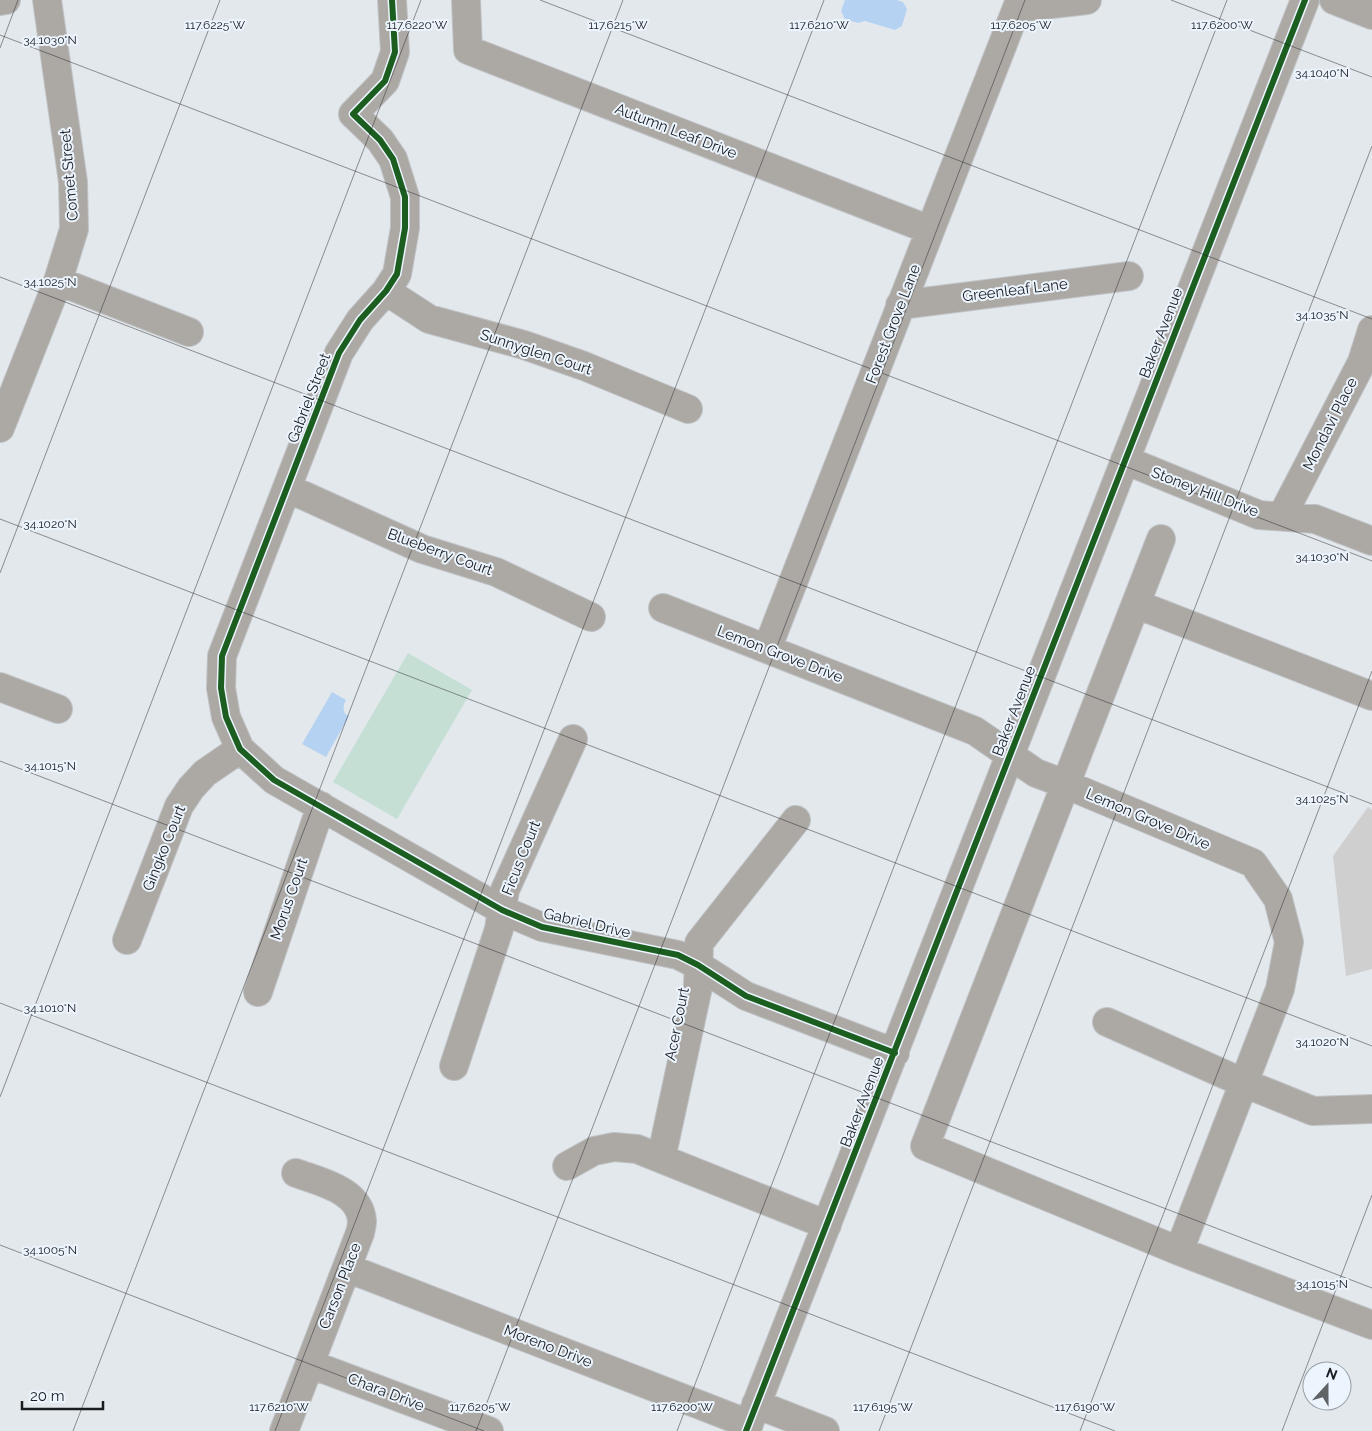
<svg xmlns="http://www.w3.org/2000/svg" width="1372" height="1431" font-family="Raleway,sans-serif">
	<rect width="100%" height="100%" fill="#e3e8ec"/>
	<path fill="#c5dfd5" d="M408,653L472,690L397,819L333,782Z"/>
	<path fill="#b6d2f3" d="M845,0H897L903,2L907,9L902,26L895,30L865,21L858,23L845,19L841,11Z
		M332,692L346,700C343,705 343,708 345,714L349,716L326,757L302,744Z"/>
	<path fill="#cfcfd0" d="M1368,807L1372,810V969L1346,976L1333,856Z"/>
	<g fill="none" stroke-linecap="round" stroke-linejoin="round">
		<g stroke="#c0c3c6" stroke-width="30">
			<path id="minor" d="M392,0L395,52L385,81L353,114L380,140L393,159L405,197V228L397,274L386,291L360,320L339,353L222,656L221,688L226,717L240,749L274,780L502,910L542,927L678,955L698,965L746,996L895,1053
				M466,0L468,50L930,230
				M1334,0L1372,15
				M0,1L6,0
				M1017,8L1087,0
				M58,281L189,332
				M386,291L429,319L524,345L584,366L688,409
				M900,305L1129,276
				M0,428L58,281L74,229L73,182L47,0
				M1125,460L1259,515L1315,519L1372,541
				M287,488L422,549L496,572L591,617
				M1282,516L1362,362L1372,330
				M1161,539L925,1146L1179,1251L1372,1325
				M1136,604L1372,696
				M663,608L975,731L1036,773L1065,784L1253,863L1278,899L1289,942L1280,989L1179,1251
				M767,649L1020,0
				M0,687L58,709
				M127,940L179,806L191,788L205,773L240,749
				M258,992L321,806
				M1107,1022L1244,1083L1313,1111L1372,1109
				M454,1066L499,929L505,890L573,739
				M664,1145L698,987L699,943L796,820
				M567,1166L594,1151L614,1147L637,1149L827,1225
				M347,1268L749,1424
				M310,1364L489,1431
				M756,1404L825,1431
				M284,1431L360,1233C361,1229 362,1225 362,1221C360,1190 320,1182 296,1173
				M746,1431L1305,0"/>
		</g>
		<use href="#minor" stroke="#aca9a5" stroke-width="28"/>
		<g stroke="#ecf5fe" stroke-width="9">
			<path id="cycleway" d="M392,0L395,52L385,81L353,114L380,140L393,159L405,197V228L397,274L386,291L360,320L339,353L222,656L221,688L226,717L240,749L274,780L502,910L542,927L678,955L698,965L746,996L895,1053
				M746,1431L1305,0"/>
		</g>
		<use href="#cycleway" stroke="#1b5e20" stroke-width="6"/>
	</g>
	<path fill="none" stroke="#1a1d20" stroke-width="1" stroke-opacity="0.45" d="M540,0L1372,319M1171,0L1372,77M0,35L1372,561M0,48L18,0M0,277L1372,804M0,519L1372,1046M0,573L220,0M0,761L1372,1288M0,1003L1115,1431M0,1097L421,0M0,1245L484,1431M73,1431L623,0M275,1431L824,0M476,1431L1025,0M677,1431L1227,0M879,1431L1372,146M1080,1431L1372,671M1282,1431L1372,1195"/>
	<g text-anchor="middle" stroke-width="4" stroke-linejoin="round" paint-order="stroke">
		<g font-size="15" fill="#1a1d20" stroke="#ecf5fe">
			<text transform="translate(676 131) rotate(21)" y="5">Autumn Leaf Drive</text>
			<text transform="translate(69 175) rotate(-95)" y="5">Comet Street</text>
			<text transform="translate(1015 290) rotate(-7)" y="5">Greenleaf Lane</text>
			<text transform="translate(893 324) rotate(-69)" y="5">Forest Grove Lane</text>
			<text transform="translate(1161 333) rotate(-69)" y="5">Baker Avenue</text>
			<text transform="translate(536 352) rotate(18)" y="5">Sunnyglen Court</text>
			<text transform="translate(309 398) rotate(-69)" y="5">Gabriel Street</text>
			<text transform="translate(1330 424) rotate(-63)" y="5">Mondavi Place</text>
			<text transform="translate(1205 492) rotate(21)" y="5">Stoney Hill Drive</text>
			<text transform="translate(440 552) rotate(20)" y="5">Blueberry Court</text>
			<text transform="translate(780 654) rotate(21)" y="5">Lemon Grove Drive</text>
			<text transform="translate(1014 711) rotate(-69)" y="5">Baker Avenue</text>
			<text transform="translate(1148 819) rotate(23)" y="5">Lemon Grove Drive</text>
			<text transform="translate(164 848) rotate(-68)" y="5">Gingko Court</text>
			<text transform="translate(521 858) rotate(-68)" y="5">Ficus Court</text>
			<text transform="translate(289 899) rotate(-71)" y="5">Morus Court</text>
			<text transform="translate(587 923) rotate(13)" y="5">Gabriel Drive</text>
			<text transform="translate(677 1024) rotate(-79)" y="5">Acer Court</text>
			<text transform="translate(862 1102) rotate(-69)" y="5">Baker Avenue</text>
			<text transform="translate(340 1286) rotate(-69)" y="5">Carson Place</text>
			<text transform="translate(548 1346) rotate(21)" y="5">Moreno Drive</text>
			<text transform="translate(386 1392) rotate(21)" y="5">Chara Drive</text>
		</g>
	</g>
	<g font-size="12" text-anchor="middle" fill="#1a1d20" stroke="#ecf5fe" stroke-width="4" stroke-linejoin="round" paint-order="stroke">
		<text x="215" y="29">117.6225°W</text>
		<text x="417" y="29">117.6220°W</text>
		<text x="618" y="29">117.6215°W</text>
		<text x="819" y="29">117.6210°W</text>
		<text x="1021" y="29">117.6205°W</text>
		<text x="1222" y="29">117.6200°W</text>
		<text x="50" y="44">34.1030°N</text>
		<text x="1322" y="77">34.1040°N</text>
		<text x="50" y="286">34.1025°N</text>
		<text x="1322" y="319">34.1035°N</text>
		<text x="50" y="528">34.1020°N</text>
		<text x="1322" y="561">34.1030°N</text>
		<text x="50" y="770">34.1015°N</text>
		<text x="1322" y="803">34.1025°N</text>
		<text x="50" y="1012">34.1010°N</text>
		<text x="1322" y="1046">34.1020°N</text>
		<text x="50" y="1254">34.1005°N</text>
		<text x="1322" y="1288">34.1015°N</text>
		<text x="279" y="1411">117.6210°W</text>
		<text x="480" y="1411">117.6205°W</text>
		<text x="682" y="1411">117.6200°W</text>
		<text x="883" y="1411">117.6195°W</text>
		<text x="1085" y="1411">117.6190°W</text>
	</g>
	<g transform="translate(1327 1386) rotate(21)"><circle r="24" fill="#ecf5fe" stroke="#989fa5"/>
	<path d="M0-4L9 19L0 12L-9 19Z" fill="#606467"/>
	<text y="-8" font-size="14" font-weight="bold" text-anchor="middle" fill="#1a1d20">N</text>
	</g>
	<path d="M22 1401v8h81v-8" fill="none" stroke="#1a1d20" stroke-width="2.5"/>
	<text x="30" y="1401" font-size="15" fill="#1a1d20" stroke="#ecf5fe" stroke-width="4" paint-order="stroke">20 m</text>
</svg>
